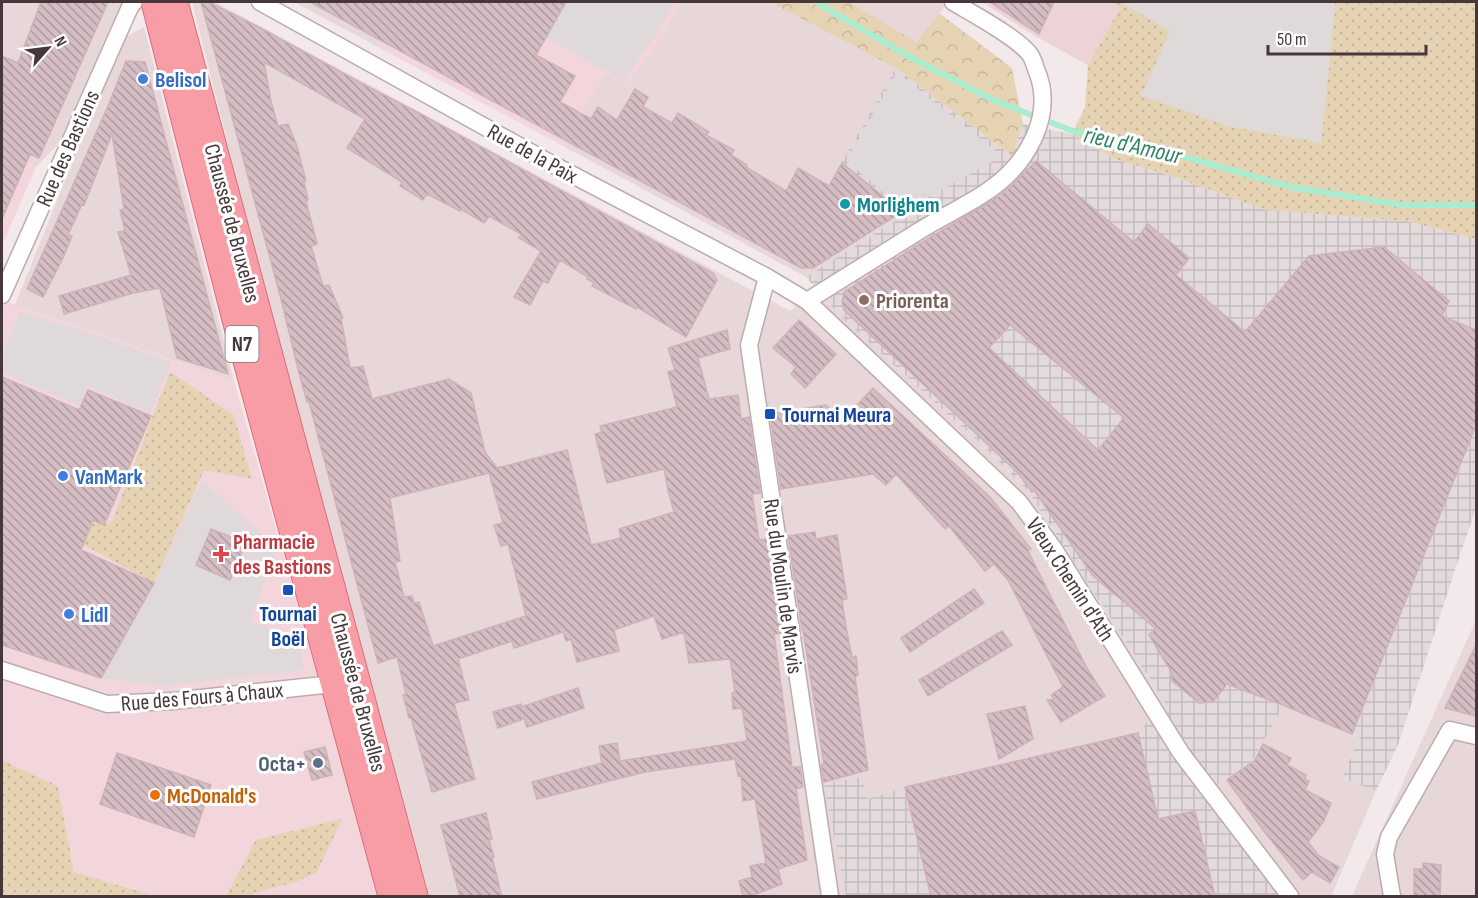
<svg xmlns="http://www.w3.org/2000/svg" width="1478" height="898" font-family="'Sofia Sans Condensed',sans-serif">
	<defs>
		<pattern id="industrial-grid" width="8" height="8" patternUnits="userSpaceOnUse" patternTransform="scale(1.5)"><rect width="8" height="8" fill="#e3dadc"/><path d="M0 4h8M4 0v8" fill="none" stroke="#c4bcbe"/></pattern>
		<pattern id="grass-dots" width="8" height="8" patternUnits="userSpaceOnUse" patternTransform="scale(1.5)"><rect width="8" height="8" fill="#e5d3b4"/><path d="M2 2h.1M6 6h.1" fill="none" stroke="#c6b69c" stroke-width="1.8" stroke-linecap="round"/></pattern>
		<pattern id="forest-crowns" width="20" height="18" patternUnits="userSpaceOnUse" patternTransform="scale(1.5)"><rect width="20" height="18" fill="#e5d3b4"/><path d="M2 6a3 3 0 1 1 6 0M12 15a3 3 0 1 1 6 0" fill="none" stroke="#c6b69c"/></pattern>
		<pattern id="building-back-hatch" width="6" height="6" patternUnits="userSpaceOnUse" patternTransform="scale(1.5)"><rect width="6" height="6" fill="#d4bec3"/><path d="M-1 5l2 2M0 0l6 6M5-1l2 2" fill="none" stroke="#ae9b9f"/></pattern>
	</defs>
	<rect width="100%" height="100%" fill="#f3e8ea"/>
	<path fill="#e7d7d9" d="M2,2H123L65,137L36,167L2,149Z
		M192,2H215L790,311L816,289L840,316L985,448L1028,491L1165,702L1138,733L906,787L868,799L825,784L846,896H429L255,251Z
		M294,2H403L378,47Z
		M680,2H948L896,68L906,214L806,277L563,146L604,73L660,41Z
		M144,27L234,381L15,305L122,39Z
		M1476,620V896H1352Z
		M1283,705L1352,734L1360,736L1342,778L1376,791L1332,894L1336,896H1279L1202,796L1253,760Z"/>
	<path fill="#f3d5dc" d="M403,2H680L660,41L626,85L604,73L563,146L378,47Z
		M2,149L36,167L2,245Z
		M2,298L15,305L234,381L380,896H155L74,872L58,786L2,760Z"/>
	<path fill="url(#industrial-grid)" d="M896,68L1012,156L1023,124L1072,134L1115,159L1172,176L1266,210L1407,221L1476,239V508L1455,570L1398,745L1376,791L1342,778L1360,736L1283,706L1253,760L1202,796L1279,896H846L824,784L861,777L868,799L905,787L1138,733L1165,702L1028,491L985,448L840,316L806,277L906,214L842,162Z"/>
	<path fill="#ebd3d6" d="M982,2H1110L1120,8L1088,65L1035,36Z"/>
	<path fill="url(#grass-dots)" d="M1110,2H1476V239L1407,221L1266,210L1172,176L1115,159L1072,134L1085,107L1088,65L1120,8Z
		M170,372L234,415L252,479L204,470L154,583L82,544L93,523H104L112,521Z
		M2,760L58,786L74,872L155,896H2Z
		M342,819L317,872L296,882L254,893V896H226L256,840Z"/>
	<path fill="url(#forest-crowns)" d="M770,2H849L916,42L939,13L1012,68L1023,124L1012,156L896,68Z"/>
	<path fill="#dfd9da" d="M566,2H674L655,36L624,81L546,37Z
		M1119,2H1335V10L1321,143L1232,127L1141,96L1170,31Z
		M897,72L1002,156L905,210L846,161Z
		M20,312L86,332L171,362L150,413L87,386L79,406L2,372V356Z
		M202,480L277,549L249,621L297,639L304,670L164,686L101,678L2,645V517L154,583Z"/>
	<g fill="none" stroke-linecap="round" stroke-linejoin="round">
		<path stroke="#a9ecd0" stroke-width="6" d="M816,2L906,55L993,100L1073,131L1133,142L1291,187L1402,205H1476"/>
	</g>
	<path fill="url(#building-back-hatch)" stroke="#ceb2b8" stroke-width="1.5" fill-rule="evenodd" d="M41,2H108L39,158L30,154L2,219V56L18,63Z
		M201,2H209L257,26L363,84L415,111L713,273L717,280L686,337L637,307L636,309L592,286L594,283L587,279L588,277L560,260L548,283L543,281L530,305L514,297L541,251L519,238L521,234L489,216L484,223L461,209L460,211L427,194L423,200L400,186L402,182L347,148L365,119L264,62L271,101L278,126L288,124L297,146L306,181L304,182L308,200L306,201L317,244L311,246L323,286L329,285L343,318H341L350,368L363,366L372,399L449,379L471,393L485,452L497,468L567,450L591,545L621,538L619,529L674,512L668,490L664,469L607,483L595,434L602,432L600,426L677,407L668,372L675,370L668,348L727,330L730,349L698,358L709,399L738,395L741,419L749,417L760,493L752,494L759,540L767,539L781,633L774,634L792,767H800L803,787L796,789L807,860L778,869L782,884L748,897H743L739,881L752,877L750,866L766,863L755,799L743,801L741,775L738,776L735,759L645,772L537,799L532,782L602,763L599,746L617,743L620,761L747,741L742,708L733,709L732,693L735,692L730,659L689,663L684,632L662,639L654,616L614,630L619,651L577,662L571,639L566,641L563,632L514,648L512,641L458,659L469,700L454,703L475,779L432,792L411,718H409L403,695L406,694L397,657L378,663L309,402H307L299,373L281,299ZM489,473L503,523L494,525L501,546L508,544L526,616L433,646L419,602L414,603L412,596L404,597L395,562L400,561L390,498Z
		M310,2H566L536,55L575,76L560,102L591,119L598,107L617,120L635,89L648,97L643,107L672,123L678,113L709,132L706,135L734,150L731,155L747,165L746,167L786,191L798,168L829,186L842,163L902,212L813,268H801Z
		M990,2H1054L1039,34Z
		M126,61L145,62L228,374L177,358L160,288L133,293L64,314L59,296L131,275L118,232L125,231L120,210L124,209L112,134L84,205L82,204L68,235L72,236L64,256L43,297L27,289L108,106Z
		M1036,161L1134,242L1148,224L1189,258L1176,275L1245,332L1309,256L1384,247L1449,301L1442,316L1476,330V425L1352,734L1283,705L1227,684L1213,702L1199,703L1171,680L1172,673L1149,635L1155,628L1093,576L1034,490L1032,492L1017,472L844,310L842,302L844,292L921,243L995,199L1010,187ZM1010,325L1124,418L1098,450L989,348Z
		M799,320L836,354L805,388L791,374L796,367L773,348Z
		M2,377L79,410L88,390L151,416L104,525L93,520L81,550L154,583L101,678L2,645Z
		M873,388L990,497L1031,549L1028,551L1048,591L1088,670L1105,696L1061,722L1047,700L1054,699L1051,695L1063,687L1008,580L994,564L985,571L949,526L945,529L896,474L886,485L873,474L781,489L770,414L826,405L842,421Z
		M211,529L246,543L230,580L196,565Z
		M815,532L816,539L837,535L847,599L842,600L846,627L852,657L856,656L858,675L855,677L868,770L824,782L821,765H824L803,630H802L788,536Z
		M974,589L984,603L910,652L901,638Z
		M1002,631L1012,645L928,696L919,680Z
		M1476,645V716L1445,708Z
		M578,688L584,708L527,727L524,719L498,728L493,712L521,704V707Z
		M1025,706L1033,739L999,759L987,714Z
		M1138,733L1158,819L1195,811L1215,897H931L905,787Z
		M1263,744L1291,758L1287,765L1306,775L1305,779L1309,781L1305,790L1331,803L1324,821L1308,842L1319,856L1339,867L1330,883L1312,872L1303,880L1263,830L1227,780L1255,760Z
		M325,747L332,775L312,780L304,752Z
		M117,753L211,785L194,837L100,804Z
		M486,813L492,839L489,840L494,857H492L502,897H460L441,825Z
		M1423,863L1441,865L1440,897H1414V869H1423Z"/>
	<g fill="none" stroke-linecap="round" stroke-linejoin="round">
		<g stroke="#beabae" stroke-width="19">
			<path id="street" d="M260,2L550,163L767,277L807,301L1019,502L1054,549L1181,753L1290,896
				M767,277L749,345L830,896
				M2,295L130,7L134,2
				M807,301C844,278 881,255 919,231C941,217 968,205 989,190C1027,164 1056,115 1036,69C1035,65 1033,60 1031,56C1020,39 973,14 953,2
				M2,670L107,704L173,701L342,683
				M1392,896L1385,854L1389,837L1450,730L1476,736"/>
		</g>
		<g stroke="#dc6d7b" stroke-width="29">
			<path id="primary" d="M155,2L240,335L392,896
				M174,2L414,896"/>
		</g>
		<use href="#street" stroke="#fff" stroke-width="16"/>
		<use href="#primary" stroke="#f89da6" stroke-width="27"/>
	</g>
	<g fill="#3f7fe0" stroke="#fff" stroke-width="2">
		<circle cx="143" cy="79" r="6"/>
		<circle cx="63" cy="476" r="6"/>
		<circle cx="69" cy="614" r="6"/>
	</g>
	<circle fill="#0f9aa8" stroke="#fff" stroke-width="2" cx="845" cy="204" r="6"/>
	<circle fill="#8d6e63" stroke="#fff" stroke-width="2" cx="864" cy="300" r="6"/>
	<g fill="#1a4fb4" stroke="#fff" stroke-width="2">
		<rect x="764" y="408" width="12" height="12" rx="3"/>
		<rect x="282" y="584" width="12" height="12" rx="3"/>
	</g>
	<path fill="#e0444e" stroke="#fff" stroke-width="2" d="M218 545h6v6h6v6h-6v6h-6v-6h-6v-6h6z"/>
	<circle fill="#5c6f8a" stroke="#fff" stroke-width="2" cx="318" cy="763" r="6"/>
	<circle fill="#e8710a" stroke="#fff" stroke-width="2" cx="155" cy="795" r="6"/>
	<g text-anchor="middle" stroke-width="6" stroke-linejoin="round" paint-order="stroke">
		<rect fill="#fff" stroke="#7e7375" stroke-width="1.5" x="225.5" y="326" width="33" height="36" rx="4.5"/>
		<g font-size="21" font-weight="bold" fill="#46373a">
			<text x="242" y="351">N7</text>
		</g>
		<g font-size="22" font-weight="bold" fill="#366cbe" stroke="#fff" text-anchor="start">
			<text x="155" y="87">Belisol</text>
			<text x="75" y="484">VanMark</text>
			<text x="81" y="622">Lidl</text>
		</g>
		<g font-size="22" fill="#46373a" stroke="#fff">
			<text transform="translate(67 148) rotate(-66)" y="8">Rue des Bastions</text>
			<text transform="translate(533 153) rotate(29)" y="8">Rue de la Paix</text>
			<text transform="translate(233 223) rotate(75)" y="8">Chaussée de Bruxelles</text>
			<text transform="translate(1071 579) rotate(57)" y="8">Vieux Chemin d'Ath</text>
			<text transform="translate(784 586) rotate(82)" y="8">Rue du Moulin de Marvis</text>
			<text transform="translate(359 692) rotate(75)" y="8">Chaussée de Bruxelles</text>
			<text transform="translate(202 696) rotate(-5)" y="8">Rue des Fours à Chaux</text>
		</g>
		<g font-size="22" font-weight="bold" fill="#0d838f" stroke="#fff" text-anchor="start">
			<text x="857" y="212">Morlighem</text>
		</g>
		<g font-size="22" font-weight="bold" fill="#785e54" stroke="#fff" text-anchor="start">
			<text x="876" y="308">Priorenta</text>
		</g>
		<g font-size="22" font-weight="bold" fill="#164399" stroke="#fff" text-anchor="start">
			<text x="782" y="422">Tournai Meura</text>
			<text x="288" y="621" text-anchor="middle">Tournai<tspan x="288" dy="25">Boël</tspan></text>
		</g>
		<g font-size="22" font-weight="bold" fill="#be3a42" stroke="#fff" text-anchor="start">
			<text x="233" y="549">Pharmacie<tspan x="233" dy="25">des Bastions</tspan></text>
		</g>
		<g font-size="22" font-weight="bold" fill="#4e5e75" stroke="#fff" text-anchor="end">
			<text x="306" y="771">Octa+</text>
		</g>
		<g font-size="22" font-weight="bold" fill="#c56008" stroke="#fff" text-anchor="start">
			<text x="167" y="803">McDonald's</text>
		</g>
		<g font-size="24" font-style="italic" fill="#2e8462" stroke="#fff">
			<text transform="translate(1133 145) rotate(13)" y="8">rieu d'Amour</text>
		</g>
	</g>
	<rect width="1478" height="898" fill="none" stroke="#46373a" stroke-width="6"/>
	<g transform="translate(48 48) rotate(62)" stroke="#ffffff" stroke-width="4.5" paint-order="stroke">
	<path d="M0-4.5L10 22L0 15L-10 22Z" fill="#46373a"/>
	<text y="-9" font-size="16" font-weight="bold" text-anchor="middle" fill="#46373a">N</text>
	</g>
	<path d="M1268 45v9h158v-9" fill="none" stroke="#46373a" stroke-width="3"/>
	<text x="1277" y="45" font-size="18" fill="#46373a" stroke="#ffffff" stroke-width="4.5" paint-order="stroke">50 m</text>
</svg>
